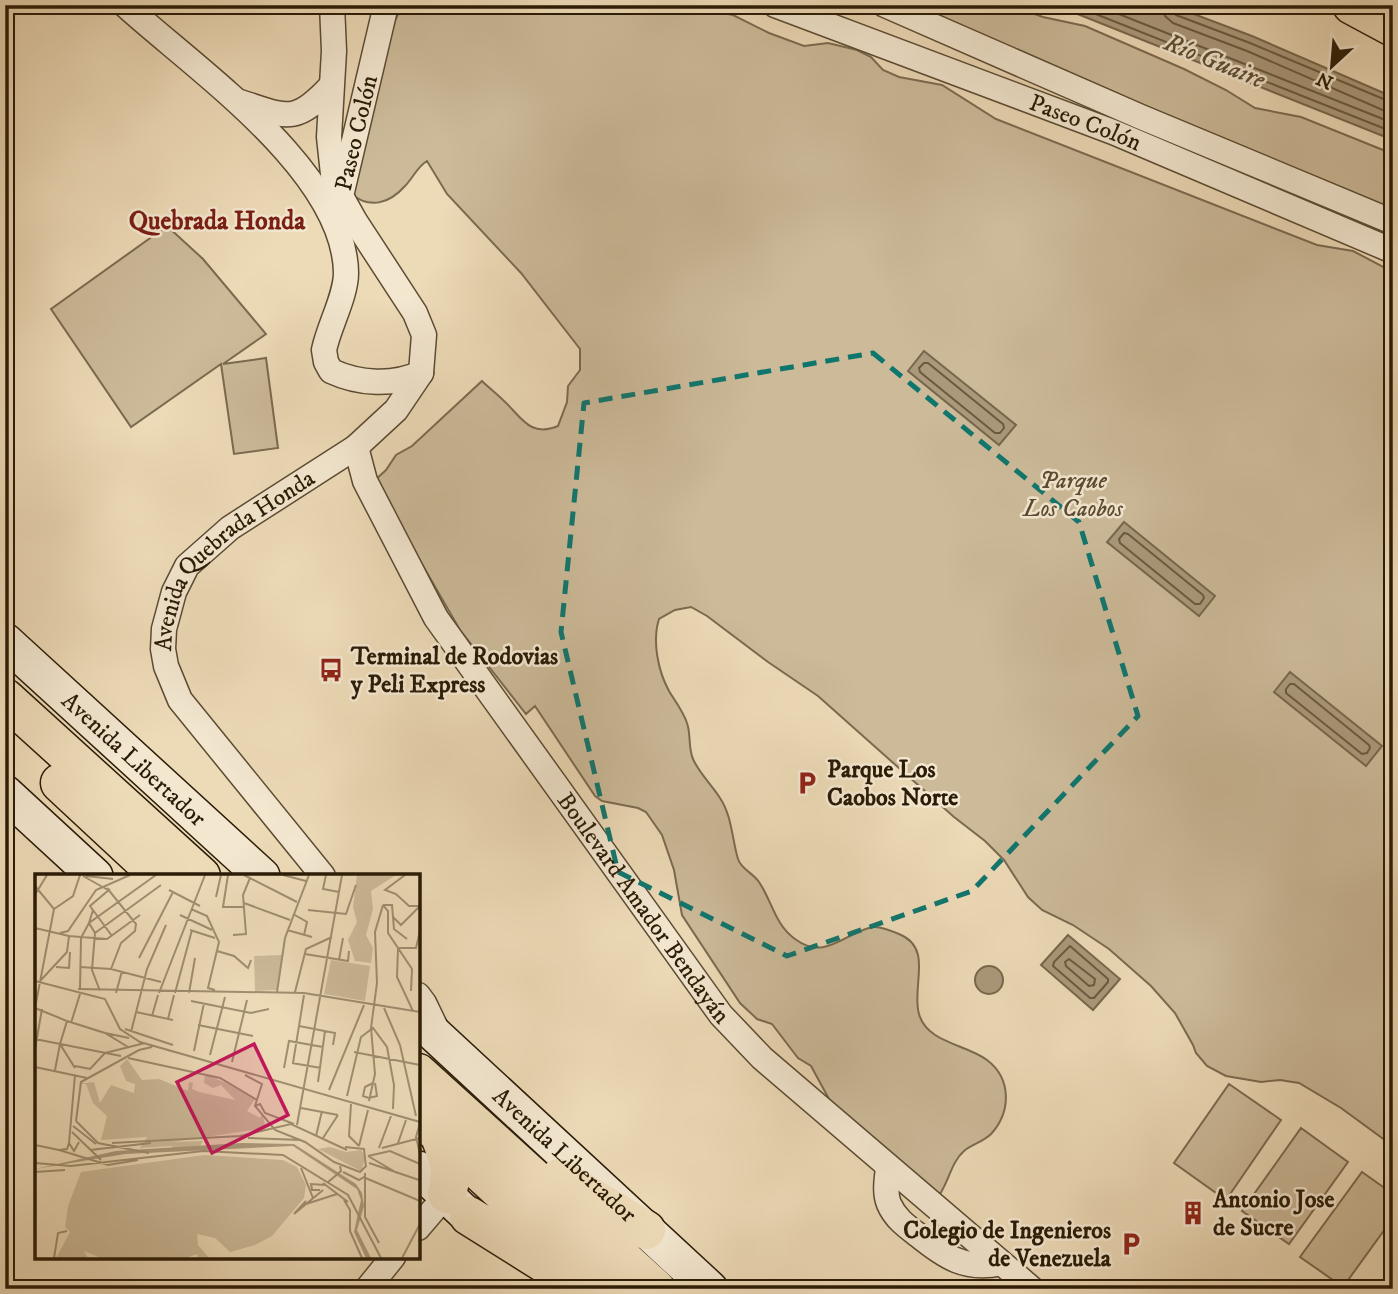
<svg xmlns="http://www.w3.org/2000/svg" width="1398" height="1294" font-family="'IM FELL DW Pica',serif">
	<rect width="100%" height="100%" fill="#eddab7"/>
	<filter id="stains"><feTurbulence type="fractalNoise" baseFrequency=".00286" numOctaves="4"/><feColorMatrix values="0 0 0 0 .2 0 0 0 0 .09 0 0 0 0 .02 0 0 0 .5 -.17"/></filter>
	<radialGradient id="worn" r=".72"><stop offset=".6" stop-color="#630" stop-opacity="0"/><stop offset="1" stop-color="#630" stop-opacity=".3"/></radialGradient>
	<path fill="#ccba99" stroke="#7b6a50" stroke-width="2" d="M402,5H685L733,15L769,33L804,46L828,43L857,50L871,57L883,70L899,77L942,85L996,119L1317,245L1353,251L1393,272V1146L1341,1108L1299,1083L1280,1080L1261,1082L1226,1076L1207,1066L1196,1053L1193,1045L1175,1013L1151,986L1109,949L1073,925L1042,910L1028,897L1004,860L985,841L954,817L818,696L768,662L707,616L691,607L675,610L659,619C652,641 658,671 669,691C675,701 683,711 687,723C691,734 688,747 693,759C699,773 712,785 720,798C732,816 732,839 738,859C741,869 753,873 759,882C772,901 775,925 795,939C826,962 845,932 873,927C880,926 892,931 899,934C934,948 911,987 919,1014C927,1043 966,1044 987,1060C1012,1079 1011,1112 991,1134C983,1142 972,1144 964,1151C950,1163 948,1187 935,1201L841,1121L811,1066L798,1058L772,1024L757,1019L740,1003L682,915L674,870L662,835L646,812L638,808L602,801L595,796L535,706L526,714L460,630L374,481L386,470L396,455L412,446L482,381C489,388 496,393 503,400C521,416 529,438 558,426L567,402L568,386L580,370V349L521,273L447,194L427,161C417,167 413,178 405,186C389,204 370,209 351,194L385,43Z
		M884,5H1009L1043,17L1085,26L1184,69L1226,90L1255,108L1301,117L1393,154V215Z
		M167,226L203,259L266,334L223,364L266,358L278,448L234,454L221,364L131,427L51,309Z
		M1229,1084L1281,1120L1226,1200L1174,1163Z
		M1301,1128L1348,1162L1289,1244L1242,1211Z
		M1362,1172L1393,1194V1218L1343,1287L1300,1257Z"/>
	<path fill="#ab997b" stroke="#77674c" stroke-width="2" d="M1055,5H1170L1252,36L1393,97V140Z
		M924,351L1016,425L999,445L908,371Z
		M1124,522L1215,596L1199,616L1107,542Z
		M1290,672L1382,746L1366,766L1274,692Z
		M1068,935L1120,979L1093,1010L1041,965Z
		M975 980a14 14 0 1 1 28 0a14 14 0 1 1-28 0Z"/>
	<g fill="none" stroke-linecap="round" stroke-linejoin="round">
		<path stroke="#6a5a40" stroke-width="2" d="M1073,5L1393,132
			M1096,5L1393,123
			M1162,5L1165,16L1173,23L1247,51L1385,111L1393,112
			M1171,5L1172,11L1176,15L1250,43L1393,103
			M924,363H928L1003,424L1004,428L1000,433H995L920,372L919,368Z
			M1124,533L1128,534L1203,595L1204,598L1200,604H1195L1120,543L1119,539Z
			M1290,684H1294L1369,745L1370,748L1367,753L1362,754L1286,693V689Z
			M1070,946L1108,979V982L1094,998H1090L1053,966L1054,962Z
			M1069,959L1095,979L1094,985L1089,986L1066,966L1065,962Z"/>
		<g stroke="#5b4b32" stroke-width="27">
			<g id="street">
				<path d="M125,5C194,68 345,171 346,273C346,296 329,326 324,350L326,362L331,371C359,384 393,386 421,373"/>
				<path id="s1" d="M775,5L1113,132L1393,251"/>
				<path d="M885,5L1141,117L1393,222"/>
				<path d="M240,102C287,117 295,125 331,86"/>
				<path id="s2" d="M341,196L386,5"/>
				<path id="s3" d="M356,447L365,481L436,618L721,1015L762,1058L1032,1289"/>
				<path id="s4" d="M323,876L180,700L166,666L163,649L164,629L174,592L187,566L230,528L356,447L396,410L421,373L424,335L415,313L355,221L341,196L333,174L329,137L334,51L332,5"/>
				<path d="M418,995L424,1003L439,1034"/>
				<path d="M888,1167C887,1179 884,1192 889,1204C895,1218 906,1226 918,1235C945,1257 966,1271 1001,1263"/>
				<path d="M418,1228L447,1194"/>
				<path d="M367,1289L393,1257"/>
			</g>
		</g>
		<g stroke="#2a1b06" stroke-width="38">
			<g id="secondary">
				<path id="s5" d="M5,641L262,876"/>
				<path d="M5,793L95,876"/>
				<path id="s6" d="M418,1019L710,1289"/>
				<path d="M418,1169L464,1212"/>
			</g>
		</g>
		<g stroke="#2a1b06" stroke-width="41">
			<path id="primary" d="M5,698L201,876
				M60,783L160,876
				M418,1073L656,1289
				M418,1115L607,1289
				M439,1134C448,1156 454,1172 447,1194
				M559,1178L646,1230
				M469,1216L568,1278"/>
		</g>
		<g stroke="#2a1b06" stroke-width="41">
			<path id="highway" d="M1352,5L1393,27"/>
		</g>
		<use href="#street" stroke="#f3e7d0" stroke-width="24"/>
		<use href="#secondary" stroke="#f3e7d0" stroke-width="35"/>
		<use href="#primary" stroke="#eddab7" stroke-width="38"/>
		<use href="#highway" stroke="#eddab7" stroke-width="38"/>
	</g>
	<path fill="none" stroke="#0f766e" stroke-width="5" stroke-dasharray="14 9" stroke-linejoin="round" d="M873,353L1079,522L1138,716L972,891L787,956L618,872L561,632L584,403Z"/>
	<defs>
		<g id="bus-bare" transform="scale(1.89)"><path d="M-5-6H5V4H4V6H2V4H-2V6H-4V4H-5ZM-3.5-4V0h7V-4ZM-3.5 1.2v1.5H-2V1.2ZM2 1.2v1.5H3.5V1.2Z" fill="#8f2418" stroke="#f3e7d0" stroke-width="2.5" paint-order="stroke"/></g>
		<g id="parking-bare" transform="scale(1.89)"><path d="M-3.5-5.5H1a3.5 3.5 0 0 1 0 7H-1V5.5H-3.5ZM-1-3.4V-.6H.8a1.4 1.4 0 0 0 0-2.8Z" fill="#8f2418" stroke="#f3e7d0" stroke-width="2.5" paint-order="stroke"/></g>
		<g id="building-bare" transform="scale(1.89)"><path d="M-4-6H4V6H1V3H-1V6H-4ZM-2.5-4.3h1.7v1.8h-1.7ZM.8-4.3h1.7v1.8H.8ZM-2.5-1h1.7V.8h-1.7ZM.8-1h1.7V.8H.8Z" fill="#8f2418" stroke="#f3e7d0" stroke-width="2.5" paint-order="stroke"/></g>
	</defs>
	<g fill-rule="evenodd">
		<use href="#bus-bare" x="331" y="670"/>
		<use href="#parking-bare" x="807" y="783"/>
		<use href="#building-bare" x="1193" y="1213"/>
		<use href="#parking-bare" x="1131" y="1244"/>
	</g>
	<g text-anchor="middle" stroke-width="5" stroke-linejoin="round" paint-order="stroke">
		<g font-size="24" fill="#2a1b06" stroke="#f3e7d0">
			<text dy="8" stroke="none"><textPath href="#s1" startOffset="332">Paseo Colón</textPath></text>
			<text dy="8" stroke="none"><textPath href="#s2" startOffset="65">Paseo Colón</textPath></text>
			<text dy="8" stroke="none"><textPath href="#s4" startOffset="401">Avenida Quebrada Honda</textPath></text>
			<text dy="8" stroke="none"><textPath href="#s5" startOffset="175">Avenida Libertador</textPath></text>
			<text dy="8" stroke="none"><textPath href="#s3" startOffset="546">Boulevard Amador Bendayán</textPath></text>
			<text dy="8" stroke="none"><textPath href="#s6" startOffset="200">Avenida Libertador</textPath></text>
		</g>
		<g font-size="24" font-style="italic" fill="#5b4b32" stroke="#f3e7d0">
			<text x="1073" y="488">Parque<tspan x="1073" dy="28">Los Caobos</tspan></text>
		</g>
		<g font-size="24" font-weight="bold" fill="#2a1b06" stroke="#f3e7d0" text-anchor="start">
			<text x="351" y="664">Terminal de Rodovias<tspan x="351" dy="28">y Peli Express</tspan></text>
			<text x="827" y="777">Parque Los<tspan x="827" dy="28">Caobos Norte</tspan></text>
			<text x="1213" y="1207">Antonio Jose<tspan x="1213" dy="28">de Sucre</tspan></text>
			<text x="1111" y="1238" text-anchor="end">Colegio de Ingenieros<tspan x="1111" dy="28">de Venezuela</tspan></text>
		</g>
		<g font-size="26" font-style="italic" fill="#5e4d35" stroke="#f3e7d0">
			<text transform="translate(1215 60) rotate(22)" y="9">Río Guaire</text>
		</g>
		<g font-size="26" font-weight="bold" fill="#7a1f14" stroke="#f3e7d0">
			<text x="217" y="229">Quebrada Honda</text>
		</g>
	</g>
	<g transform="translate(35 874)">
		<rect width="385" height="385" fill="#eddab7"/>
		<path d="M322,1H361L336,17L338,35L331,61L338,74L336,89L320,87L313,66L322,48L318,33ZM247,81L242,116L220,117L219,82ZM296,86L335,92L330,127L289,120ZM92,185L107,206L124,205L153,217L154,208L158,209L157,215L164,218L200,226L186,211L178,214L169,209L170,200L191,209L220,225L212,237L225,244L227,240L231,254L137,268L168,267L165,272L139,277L137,272L105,274L112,263L66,266L72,242L58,229L51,210H41L59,208L65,229L76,211L99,219L100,210L91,207L85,192ZM295,273L311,278L326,276L331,283L326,297L283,275ZM169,281L248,286L262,293L271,311L269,324L237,362L220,371L195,378L180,364L162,360L163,371L174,384H163L162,380L151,384H66L49,377L53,384H21L35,358L30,353L33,332L46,298Z" fill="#ccba99"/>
		<path d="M207,269L259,270L321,310L327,319L329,332L322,356L336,384H331L319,358L326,326L322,315L258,272L90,280L0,295L81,277Z" fill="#ab997b"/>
		<path fill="none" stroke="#9f8e70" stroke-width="2" d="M193,1L188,33H209M209,1L262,28M248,1L271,7M291,1L288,15L304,18M370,1L350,16L361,20L374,32H385M48,2L73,16M51,2L78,5M0,12L19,35M72,14L101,50L100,57L86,69L76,95M75,15L55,32L77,62M134,16L165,32M1,19L12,1M181,23L186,1M209,29L255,46M348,31L353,37V59L377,95L376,117M348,31H357L358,43L366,51L385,32M156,35L172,42L184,68L173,114L180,116M58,36L54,49L60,59L57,96L65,117M273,36L311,40L321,11M258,40L272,48L269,61M145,41L177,56M358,43L359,55L372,65M0,54L34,62M155,56L180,64M252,56L277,63M25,59L33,57L61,16L95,1M60,59L126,11M198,61L211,60L208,21L215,4M363,74L362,103L378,137M364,74H381L385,57M182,77L199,82L213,94L216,86M270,80L313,87L314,77M104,84L138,18M304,86L308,64M21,93L34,94L35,78M45,93L76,95L126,108M6,106L32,78L34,62L72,65L105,41M0,107L70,125L85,155L105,168L385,248M43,115L269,119L385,138M45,115L46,64L54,49L121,1M242,118L250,64L274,1M260,118L271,75L297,63M81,119L87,97M124,119L170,1M140,119L157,56M154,119L160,84M156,127L216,139L234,135M0,134L19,35L38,22L45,1M0,134L32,147L25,170L40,194M349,134L365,171L381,242M101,138L138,146M117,142L123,121M133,145L139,121M32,147L70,159L93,173M36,149L45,120M163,151L218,162M264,152L300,159L298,171M90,155L138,171M96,158L112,95L131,51M70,159L94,164M0,165L86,182M0,175L7,135M159,177L169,129M319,178L385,191M70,179L110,169M175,181L190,123M93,184L185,204L222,226M197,188L212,126M257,189L286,194M258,189L269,121M40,192L55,195L70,179M0,193L52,204M249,194L254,167L288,173M20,196L25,170M210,201L227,210L220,232L240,256L270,268L299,288L325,298L331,292M283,208L290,157M294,216L329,131M312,222L326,163L338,154L352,173L359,211L358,235M334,224L328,222L330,213L338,209M334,224L342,222L340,209M334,227L340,200L336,154L342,109L340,58L348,31M316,230L314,262L324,272M220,232L225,230L230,239L259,250M266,234L303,241M41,247L46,208L104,176L117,173M41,247L63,269L114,279M385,249L381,263L385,280M262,251L307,1M38,252L61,270M37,258L66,286M281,262L287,237M213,264L266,266M288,264L303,241M34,269L40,201M77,269L205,262L256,250L312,276M363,269L371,246M0,271L24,276L32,275L34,269L39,277L44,268M324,272L333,236M310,273L329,275L331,293M344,274L356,242M347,274L385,264M24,276L73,291L103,286M55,276L116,269M333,282L355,277L385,290M333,282L362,299M0,289L36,292L168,277L248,281L313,321L346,384M334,289L384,306M266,294L278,324M0,298L30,296M308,298L324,306L329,303M330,299V343L344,369M328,303L385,327M288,309L313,328M292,309L306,297L305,292M285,316H277L276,310L290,311M309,326L315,336V357L327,384M271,327L259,340L288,316M271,330L302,320M19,384L23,359L32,357M367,384L385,350"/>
		<path fill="#c2185b" fill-opacity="0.15" stroke="#c2185b" stroke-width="3.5" d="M219,170L253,241L177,279L142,208Z"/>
		<rect width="385" height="385" fill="none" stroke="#2a1b06" stroke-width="3.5"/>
	</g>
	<rect width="1398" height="1294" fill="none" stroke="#eddab7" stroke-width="28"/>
	<rect x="7" y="7" width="1384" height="1280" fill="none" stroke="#2a1b06" stroke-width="3.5"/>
	<rect x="14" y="14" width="1370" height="1266" fill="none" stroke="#2a1b06" stroke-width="2"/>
	<g transform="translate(1332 66) rotate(206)" stroke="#f3e7d0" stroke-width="5" paint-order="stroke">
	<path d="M0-5L12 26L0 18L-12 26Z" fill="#2a1b06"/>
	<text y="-10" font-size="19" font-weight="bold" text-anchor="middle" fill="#2a1b06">N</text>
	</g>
	<rect width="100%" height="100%" filter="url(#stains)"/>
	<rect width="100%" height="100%" fill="url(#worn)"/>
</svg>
